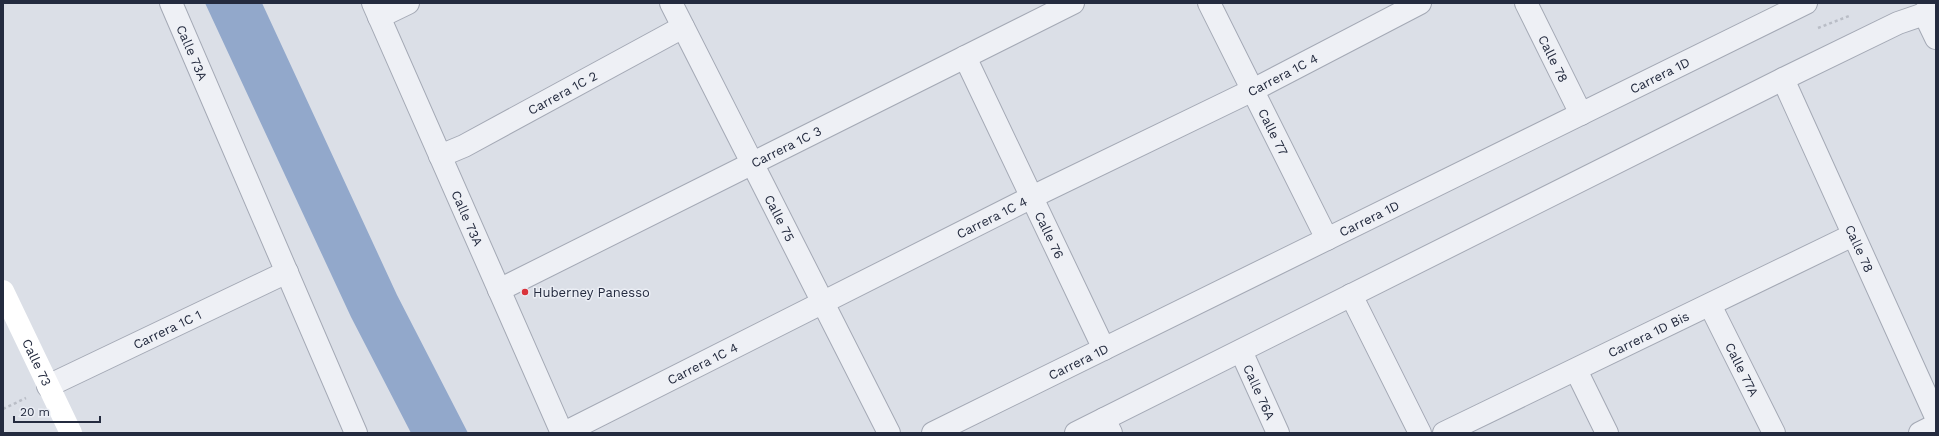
<svg xmlns="http://www.w3.org/2000/svg" width="1939" height="436" font-family="'Work Sans',sans-serif">
	<rect width="100%" height="100%" fill="#dbdfe7"/>
	<path fill="#92a8cb" d="M205,3H262L397,295L468,433H411L351,317Z"/>
	<g fill="none" stroke-linecap="round" stroke-linejoin="round">
		<g stroke="#a4a9b5" stroke-width="24">
			<g id="minor">
				<path id="s1" d="M171,3L356,433"/>
				<path id="s2" d="M373,3L562,433"/>
				<path id="s3" d="M671,3L889,433"/>
				<path id="s4" d="M1209,3L1327,239"/>
				<path id="s5" d="M1526,3L1581,114"/>
				<path d="M1924,13L1936,38"/>
				<path d="M379,17L408,3"/>
				<path id="s6" d="M965,57L1104,349"/>
				<path id="s7" d="M1783,79L1936,417"/>
				<path id="s8" d="M440,156L464,146L683,27"/>
				<path id="s9" d="M499,290L1073,3"/>
				<path d="M1351,295L1420,433"/>
				<path id="s10" d="M1710,305L1774,433"/>
				<path id="s11" d="M1241,351L1278,433"/>
				<path d="M1576,370L1607,433"/>
				<path id="s12" d="M48,386L287,272"/>
				<path d="M1104,419L1111,433"/>
				<path id="s13" d="M564,433L1032,197L1253,90L1420,3"/>
				<path id="s14" d="M1444,433L1853,235"/>
				<path d="M1920,433L1936,425"/>
			</g>
		</g>
		<g stroke="#a4a9b5" stroke-width="24">
			<g id="tertiary">
				<path id="s15" d="M933,433L1806,3"/>
				<path d="M1076,433L1783,79L1898,23L1936,10"/>
			</g>
		</g>
		<path stroke="#b9bdc6" stroke-width="2.5" stroke-dasharray="3 3" stroke-linecap="butt" d="M1818,28L1849,16
			M3,409L26,398"/>
		<use href="#minor" stroke="#eef0f5" stroke-width="22"/>
		<use href="#tertiary" stroke="#eef0f5" stroke-width="22"/>
		<path stroke="#fff" stroke-width="22" id="s16" d="M3,291L71,433"/>
	</g>
	<circle fill="#da333b" stroke="#ebeef5" stroke-width="1.5" cx="525" cy="292" r="4"/>
	<g text-anchor="middle" stroke-width="3" stroke-linejoin="round" paint-order="stroke">
		<g font-size="13" fill="#242b3f" stroke="#ebeef5">
			<text dy="5" stroke="none"><textPath href="#s1" startOffset="54">Calle 73A</textPath></text>
			<text dy="5" stroke="none"><textPath href="#s5" startOffset="62">Calle 78</textPath></text>
			<text dy="5" stroke="none"><textPath href="#s13" startOffset="803">Carrera 1C 4</textPath></text>
			<text dy="5" stroke="none"><textPath href="#s15" startOffset="810">Carrera 1D</textPath></text>
			<text dy="5" stroke="none"><textPath href="#s8" startOffset="138">Carrera 1C 2</textPath></text>
			<text dy="5" stroke="none"><textPath href="#s4" startOffset="144">Calle 77</textPath></text>
			<text dy="5" stroke="none"><textPath href="#s9" startOffset="321">Carrera 1C 3</textPath></text>
			<text dy="5" stroke="none"><textPath href="#s13" startOffset="479">Carrera 1C 4</textPath></text>
			<text dy="5" stroke="none"><textPath href="#s2" startOffset="235">Calle 73A</textPath></text>
			<text dy="5" stroke="none"><textPath href="#s3" startOffset="241">Calle 75</textPath></text>
			<text dy="5" stroke="none"><textPath href="#s15" startOffset="486">Carrera 1D</textPath></text>
			<text dy="5" stroke="none"><textPath href="#s6" startOffset="197">Calle 76</textPath></text>
			<text dy="5" stroke="none"><textPath href="#s7" startOffset="186">Calle 78</textPath></text>
			<text dy="5" stroke="none"><textPath href="#s12" startOffset="132">Carrera 1C 1</textPath></text>
			<text dy="5" stroke="none"><textPath href="#s14" startOffset="227">Carrera 1D Bis</textPath></text>
			<text dy="5" stroke="none"><textPath href="#s15" startOffset="162">Carrera 1D</textPath></text>
			<text dy="5" stroke="none"><textPath href="#s16" startOffset="79">Calle 73</textPath></text>
			<text dy="5" stroke="none"><textPath href="#s13" startOffset="155">Carrera 1C 4</textPath></text>
			<text dy="5" stroke="none"><textPath href="#s10" startOffset="72">Calle 77A</textPath></text>
			<text dy="5" stroke="none"><textPath href="#s11" startOffset="45">Calle 76A</textPath></text>
		</g>
		<g font-size="13" fill="#242b3f" stroke="#ebeef5" text-anchor="start">
			<text x="533" y="297">Huberney Panesso</text>
		</g>
	</g>
	<rect width="1939" height="436" fill="none" stroke="#242b3f" stroke-width="8"/>
	<path d="M14 416v6h86v-6" fill="none" stroke="#242b3f" stroke-width="2"/>
	<text x="20" y="416" font-size="12" fill="#242b3f" stroke="#ebeef5" stroke-width="3" paint-order="stroke">20 m</text>
</svg>
